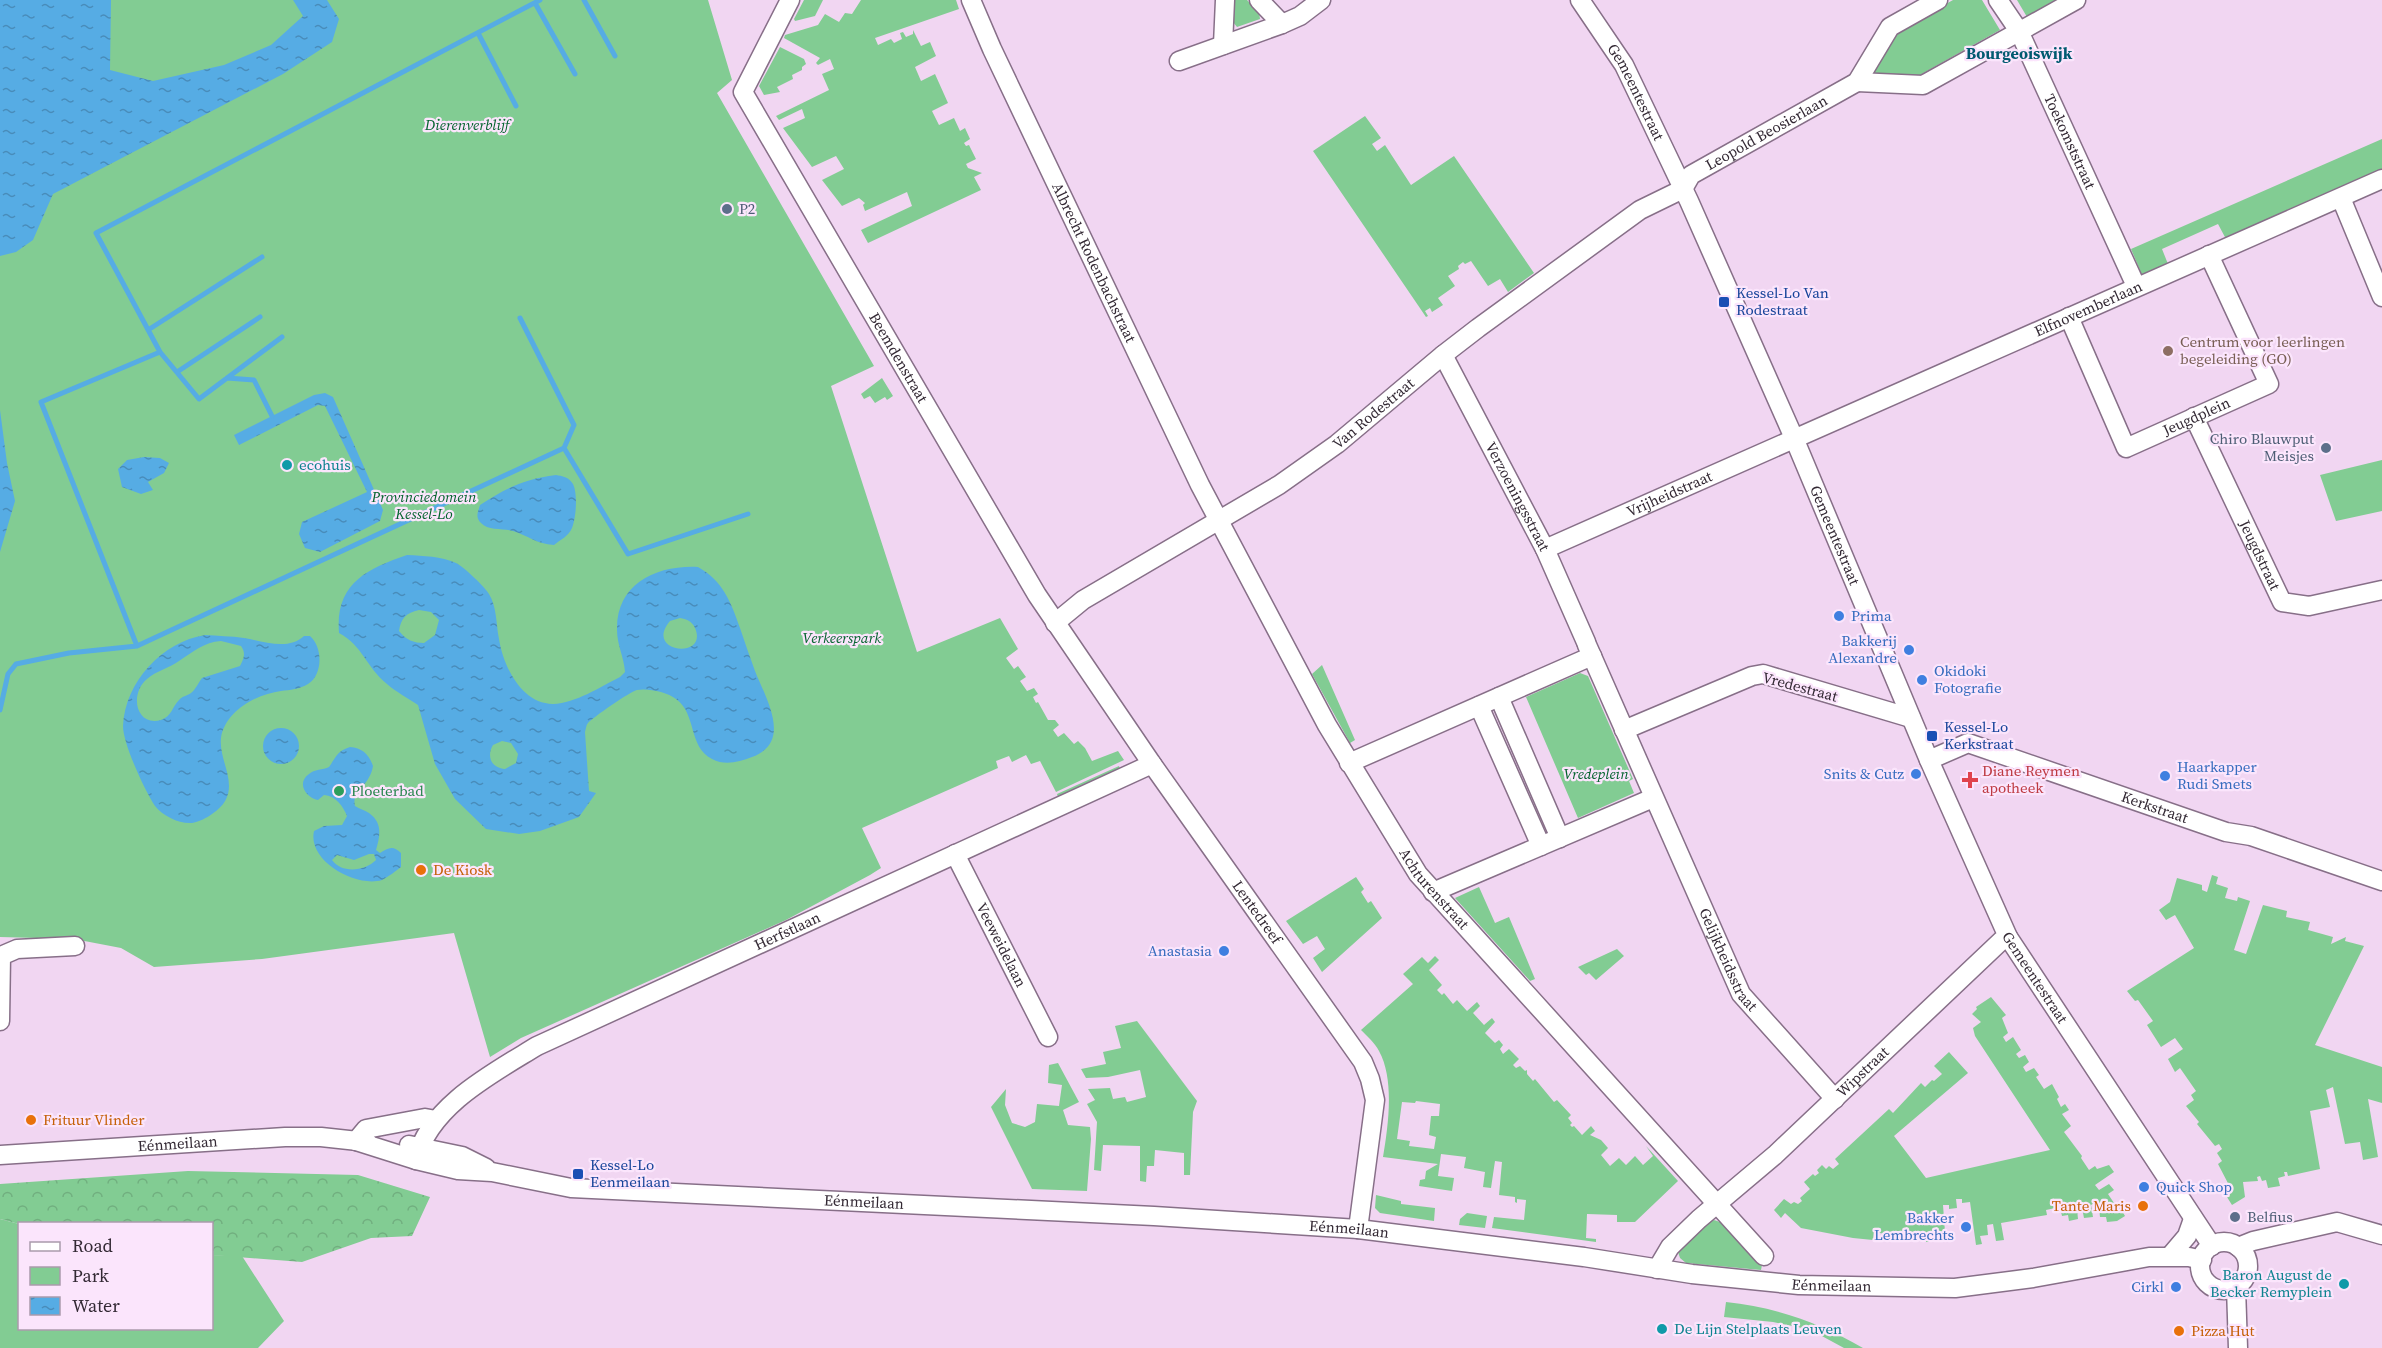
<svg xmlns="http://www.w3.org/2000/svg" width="2382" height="1348" font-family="'Source Serif 4',serif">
	<defs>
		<pattern id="forest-crowns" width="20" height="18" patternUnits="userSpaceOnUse" patternTransform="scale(1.5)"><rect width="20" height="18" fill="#82cc93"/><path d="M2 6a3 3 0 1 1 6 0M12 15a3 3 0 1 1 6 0" fill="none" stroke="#71af7f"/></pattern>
		<pattern id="water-ripples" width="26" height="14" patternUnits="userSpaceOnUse" patternTransform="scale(1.5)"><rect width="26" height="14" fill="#56ace4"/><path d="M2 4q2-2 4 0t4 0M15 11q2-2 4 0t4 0" fill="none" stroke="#488cba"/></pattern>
	</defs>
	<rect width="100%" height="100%" fill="#f1d6f2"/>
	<path fill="#82cc93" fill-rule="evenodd" d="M0,0H708L732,80L717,93L874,366L831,386L917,652L1000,618L1018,649L1006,658L1014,669L1018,666L1026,677L1020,681L1027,691L1034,688L1038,694L1033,697L1036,703L1038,702L1048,720H1055L1059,725L1053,730L1058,737L1064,733L1074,744L1078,741L1085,748L1092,761L1118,751L1124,760L1056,792L1040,761L1031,764L1026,755L1012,762L1009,756L996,761L998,768L862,828L881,868L870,875L786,920L521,1038L490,1057L454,933L262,959L154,967L121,948L74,939L0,937Z
		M804,0H823L815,16L795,21L794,19Z
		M861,0H956L959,9L875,38L878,45L891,39L894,43L902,39L900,33L903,32L906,37L913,34V30L921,46L930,42L936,56L915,67L921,81L935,74L948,103L932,111L939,125L954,118L960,131L965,128L970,139L964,143L966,146L969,145L976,159L966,164L968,168L982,173L974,177L981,190L868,243L861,230L912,206L907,192L865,211L863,205L865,203L859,198L842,206L822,180L844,169L836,156L812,167L783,128L805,118L802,109L779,120L776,116L829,90L822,74L834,69L830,59L818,65L816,63L820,58L784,38L785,35L818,25L825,14L839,22L845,13L852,14Z
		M1234,0H1247L1259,12L1260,19L1237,27L1233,22Z
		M1953,0H1982L2000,30L1918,76L1870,74L1898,31Z
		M2017,0H2058L2027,17Z
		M780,47L804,59L806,64L802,67V70L792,75L793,79L777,87L780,92L764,95L759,86Z
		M1365,116L1381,138L1372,144L1377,151L1385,145L1411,185L1454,156L1534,273L1508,292L1500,279L1488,286L1471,261L1465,264L1463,262L1458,266L1459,269L1448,276L1455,286L1438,298L1443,305L1432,312L1430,308L1425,311L1428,316L1426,317L1313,151Z
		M2382,139V170L2226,239L2218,224L2162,249L2168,264L2142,275L2131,249Z
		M882,378L893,396L887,400L885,397L875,403L870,396L864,399L861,394Z
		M2382,460V511L2336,521L2320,475Z
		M1322,665L1355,740L1350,743L1312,674Z
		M1580,673L1588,676L1633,779L1629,781L1634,793L1578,818L1526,697Z
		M1119,766L1120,769L1058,797L1057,794Z
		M2212,875L2218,877L2216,884L2228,888L2225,898L2237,901L2238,897L2250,901L2234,950L2246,954L2263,905L2287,911L2286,917L2310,922L2308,930L2333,937L2331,944L2346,937L2345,941L2364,946L2315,1045L2382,1067V1103L2368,1099L2378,1157L2363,1160L2360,1142L2345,1144L2333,1087L2326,1090L2330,1107L2310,1111L2320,1169L2288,1176L2287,1172H2284L2285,1176L2278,1178L2280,1186L2268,1188L2266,1180L2262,1181L2260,1176L2257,1177L2258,1181L2243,1182L2245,1197L2232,1205L2225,1194L2231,1189L2218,1164L2222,1161L2217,1153L2222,1149L2219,1144L2215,1146L2197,1124L2199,1122L2186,1106L2194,1100L2191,1095L2196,1091L2180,1068L2175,1072L2168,1059L2183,1049L2175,1038L2161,1047L2147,1025L2153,1021L2138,1000L2135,1001L2127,991L2194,948L2175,915L2166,920L2159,910L2170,902L2177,878L2202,885V890L2207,892Z
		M1356,877L1364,889L1361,892L1368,903L1371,901L1382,918L1322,972L1313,958L1325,949L1317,936L1303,944L1286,921Z
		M1479,887L1495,923L1509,917L1535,979L1530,981L1455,898Z
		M1617,949L1624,956L1596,980L1589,973L1586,975L1578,967Z
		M1435,956L1439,960L1429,970L1442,985L1437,990L1442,995L1444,993L1453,1004L1457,1000L1467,1011L1477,1002L1480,1006L1473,1013L1484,1025L1492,1018L1495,1022L1485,1033L1495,1043L1499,1040L1503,1045L1500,1049L1503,1054L1509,1049L1519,1059L1513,1065L1516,1068L1520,1066L1525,1071L1527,1070V1074L1533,1081L1535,1079L1554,1102L1557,1100L1571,1115L1568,1118L1572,1123L1570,1125L1572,1127L1574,1126L1582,1135L1591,1126L1595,1131L1590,1135L1601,1140L1608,1148L1601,1155L1610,1166L1619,1158L1626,1165L1635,1156L1643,1165L1653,1156L1646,1146L1678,1181L1635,1222H1617V1215L1587,1214L1586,1238L1596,1239V1242L1492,1228L1494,1217L1524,1220L1526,1200L1517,1199V1203L1515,1202V1197L1499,1195L1502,1162L1495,1161L1491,1188L1483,1187L1485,1172L1464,1168L1466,1157L1441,1154L1438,1176L1454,1178L1452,1191L1419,1186L1420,1180L1425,1179L1426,1171L1438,1164L1383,1157C1388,1127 1395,1080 1379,1051C1375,1043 1367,1036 1361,1030L1413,984L1403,974L1422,957L1428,963ZM1416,1101L1440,1104L1439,1116H1431L1429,1135L1436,1137L1434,1149L1409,1146L1410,1141L1397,1139L1402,1102L1415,1103Z
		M1991,997L2006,1015L2002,1018L2008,1033L2003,1037L2006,1042L2013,1037L2021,1050L2016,1054L2019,1058L2025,1055L2029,1062L2023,1067L2026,1072L2034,1068L2039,1075L2036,1077L2044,1089L2052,1084L2059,1097L2057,1099L2061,1107L2065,1104L2069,1110L2062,1114L2071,1126L2064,1132L2082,1156L2081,1158L2089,1170L2095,1166L2097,1169L2109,1165L2114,1172L2095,1185L2099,1190L2109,1184L2114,1190L2108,1194L2114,1203L2117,1202L2125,1216L2117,1221L2107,1222L2106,1217H2100L2098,1201L2091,1205L2093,1217L2084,1218L2082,1208L2077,1209L2078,1219L2069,1221L2068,1215L2062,1216L2060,1207L2046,1210L2047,1215L2001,1223L2004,1240L1996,1241L1993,1224L1987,1225L1988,1235L1980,1236L1982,1244L1976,1245L1970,1202L1962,1203V1199H1956L1957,1208L1949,1209V1205H1943L1945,1232L1931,1233V1242H1926V1236L1901,1237V1233L1898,1232L1897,1236L1874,1232L1873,1240L1853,1238L1801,1228L1785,1213L1781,1218L1774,1210L1784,1199L1791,1204L1794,1202L1798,1204L1802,1201L1800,1198L1810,1189L1804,1182L1813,1174L1815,1176L1819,1173L1817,1170L1822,1165L1826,1169L1829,1166L1833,1169L1839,1164L1835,1159L1889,1109L1893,1113L1921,1083L1925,1087L1932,1080L1934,1081L1942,1074L1934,1066L1949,1052L1968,1073L1894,1136L1926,1178L2050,1150L1975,1036L1973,1028L1981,1022L1972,1014L1977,1009L1976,1007Z
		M1137,1021L1197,1101L1193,1112L1190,1175H1184V1153L1155,1150L1154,1166H1147L1146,1182L1140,1181V1146L1103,1145L1101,1171L1094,1170L1097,1122L1087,1104L1095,1100L1088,1089L1110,1088L1113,1099L1125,1097L1127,1102L1146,1097L1140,1070L1108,1077L1086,1078L1081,1069L1106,1064L1103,1052L1121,1048L1115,1026Z
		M1058,1063L1079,1102L1063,1110L1068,1125L1090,1127L1091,1139L1087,1191L1032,1189L991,1107L1006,1089L1005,1105L1012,1123L1025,1127L1035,1122L1037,1104L1059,1106L1062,1085L1048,1083L1049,1065Z
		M1376,1195L1401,1201V1204L1435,1208L1434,1221L1380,1213L1375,1208Z
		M1467,1213L1487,1216L1485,1228L1459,1225L1460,1219Z
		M0,1219L19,1224L20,1328H212V1255L242,1256L284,1321L258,1348H0Z
		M1711,1220C1728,1219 1752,1252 1762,1265L1761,1270L1686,1263L1680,1258L1678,1252L1682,1244Z
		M1726,1302C1775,1307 1820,1323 1863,1348H1844L1820,1335L1802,1328L1773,1322L1724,1317Z"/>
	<path fill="url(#forest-crowns)" d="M188,1171L358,1175L430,1197L412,1236L371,1238L302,1262L212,1255V1224H19L0,1219V1184Z"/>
	<path fill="url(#water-ripples)" fill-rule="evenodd" d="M0,0H111L110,70L153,81L224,65L271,45L303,16L293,0H327L339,19L332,42L283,74L53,194L33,240L16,252L0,256Z
		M325,393L333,397L383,510L380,521L320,552L305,548L299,534L302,522L367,492L325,406L318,405L239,445L234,435L314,395Z
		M0,410L7,463L15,501L0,552Z
		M144,457L160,458L169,463L164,473L148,482L153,490L141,494L122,487L118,469L127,460Z
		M556,475C562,476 569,477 573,484C578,494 576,518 572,528C569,536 560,540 554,545C536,544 529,536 513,531C504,528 488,531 481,523C475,517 478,512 480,505C506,488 524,479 556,475Z
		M407,555C424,556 441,556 456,563C463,566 486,588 489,594C497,607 496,624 499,639C503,665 521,704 553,704C576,703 600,687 620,677L625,672C624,657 617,645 617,630C616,584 656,565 698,567C723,581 731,602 740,628C745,643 750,657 755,671C766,699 793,742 752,757C739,762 725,766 712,759C688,747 697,714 676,699C667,692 648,688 637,690C631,691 592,718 588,723C586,725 586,729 585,732L589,791L596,793L579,817L540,831L519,834L486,829L455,799L435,764L418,705C408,698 396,692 387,684C366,667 363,646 339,633C335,584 366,569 407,555ZM419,610L431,612L439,620L435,635L424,643C414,643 406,640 399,631C401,618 406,613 419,610ZM680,618C686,619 692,621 695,628C709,660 643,653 670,621ZM502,741L511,743L518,754L516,763L505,769C492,768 486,757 493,745Z
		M205,635C218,636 231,636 244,638C263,641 288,651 304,636H310C323,647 323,675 308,684C300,689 290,690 281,691C257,694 225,711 221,738C218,764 246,791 212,814C207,818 198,822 192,823C179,824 163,816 155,806C145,791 123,744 123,726C125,682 162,642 205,635ZM221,641L241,646C246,653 244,658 240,666L202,678C198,683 196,689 191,693C187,696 182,696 179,700C172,707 172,716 161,720C136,727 129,694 147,679C156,671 169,668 179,661C193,652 204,642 221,641Z
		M263 746a18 18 0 1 1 36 0a18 18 0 1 1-36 0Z
		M350,747C362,748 369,754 373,766C370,786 351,791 355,806C360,809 364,810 369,813C383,823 380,836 376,850L380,853C388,848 393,845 401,853V867C396,871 388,877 382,880C356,888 307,861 314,831L324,826L342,825L347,816C343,806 336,796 324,795L318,800C306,798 296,783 309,774C314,769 323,770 329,767C336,757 337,751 350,747ZM369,854H374L376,860C365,871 342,874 332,860L337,855L354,860Z"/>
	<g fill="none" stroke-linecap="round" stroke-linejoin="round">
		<path stroke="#56ace4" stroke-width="5" d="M584,0L615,56
			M535,3L575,74
			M478,33L516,106
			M520,318L574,425L564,448
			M148,330L262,257
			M160,352L199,399L282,337
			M177,372L260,317
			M227,378L254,380L272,416
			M137,646L41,402L160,352L96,233L540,0
			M0,710L8,674L16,664L69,653L137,646L564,448L628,554L748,514"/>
		<g stroke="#876f88" stroke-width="21">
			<g id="minor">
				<path id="s1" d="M790,0L743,92L1037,595L1152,764L1363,1062L1370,1079L1375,1100L1358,1229"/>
				<path id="s2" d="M971,0L992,49L1200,485L1327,725L1418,874L1764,1256"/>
				<path d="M1259,0L1282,24"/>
				<path id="s3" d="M1580,0L1624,65L1689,201L1794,438L1929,760L2008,937L2212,1246"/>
				<path id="s4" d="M1998,0L2019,31L2136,286"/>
				<path d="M1223,45L1225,0"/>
				<path d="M1179,61L1282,24L1300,16L1321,0"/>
				<path d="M1857,82L1923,85L2076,0"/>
				<path d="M2341,198L2382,297"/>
				<path id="s5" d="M2069,317L2126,448L2269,384L2209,255"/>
				<path id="s6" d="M1443,355L1545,549L1586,642"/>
				<path id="s7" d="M2194,417L2282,602L2309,606L2382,590"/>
				<path id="s8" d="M1545,549L2382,179"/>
				<path id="s9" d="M1055,623L1083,600L1279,485L1337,444L1443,355L1478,328L1640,210L1683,189L1691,175L1857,82L1890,27L1938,0"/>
				<path id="s10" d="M1587,645L1741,994L1835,1099"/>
				<path d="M1499,697L1560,838"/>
				<path d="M1479,706L1541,846"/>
				<path d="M1624,730L1752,676L1763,674L1911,718"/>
				<path id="s11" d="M1929,760L1968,743L2226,832L2251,836L2382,881"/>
				<path d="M1349,763L1592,656"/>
				<path id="s12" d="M955,854L1048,1037"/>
				<path d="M1433,892L1653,798"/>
				<path d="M0,1021L1,956L17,949L75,946"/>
				<path id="s13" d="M356,1141L416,1160L458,1170L492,1172L571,1188L1154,1216L1358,1229L1584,1257L1692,1274L1799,1285L1955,1288L2033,1278L2149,1257H2189L2202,1260"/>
				<path d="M356,1141L366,1129L425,1118L436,1120"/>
				<path d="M409,1145L462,1156L486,1168"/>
				<path id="s14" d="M0,1155L285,1137H321L367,1142"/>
				<path id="s15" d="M416,1160C429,1106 493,1073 537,1046L1152,764"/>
				<circle cx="2224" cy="1266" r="24"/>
				<path d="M2238,1247L2253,1241L2337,1222L2382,1235"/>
				<path d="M2170,1256L2187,1236L2193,1219"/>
				<path id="s16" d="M1657,1269L1670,1247L1699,1219L1775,1155L2001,941L2008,937"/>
				<path d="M2236,1287L2238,1348"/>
			</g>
		</g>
		<use href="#minor" stroke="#fff" stroke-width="18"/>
	</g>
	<g fill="#5c6f8a" stroke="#fbe5fc" stroke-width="2">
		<circle cx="727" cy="209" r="6"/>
		<circle cx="2326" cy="448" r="6"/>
		<circle cx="2235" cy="1217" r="6"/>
	</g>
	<g fill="#1a4fb4" stroke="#fbe5fc" stroke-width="2">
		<rect x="1718" y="296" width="12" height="12" rx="3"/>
		<rect x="1926" y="730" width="12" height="12" rx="3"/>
		<rect x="572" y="1168" width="12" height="12" rx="3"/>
	</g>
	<circle fill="#8d6e63" stroke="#fbe5fc" stroke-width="2" cx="2168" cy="351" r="6"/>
	<g fill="#0f9aa8" stroke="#fbe5fc" stroke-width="2">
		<circle cx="287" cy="465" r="6"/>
		<circle cx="2344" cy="1284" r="6"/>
		<circle cx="1662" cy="1329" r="6"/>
	</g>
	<g fill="#3f7fe0" stroke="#fbe5fc" stroke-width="2">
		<circle cx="1839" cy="616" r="6"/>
		<circle cx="1909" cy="650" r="6"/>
		<circle cx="1922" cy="680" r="6"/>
		<circle cx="1916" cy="774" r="6"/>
		<circle cx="2165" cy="776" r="6"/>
		<circle cx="1224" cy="951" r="6"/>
		<circle cx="2144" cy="1187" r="6"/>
		<circle cx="1966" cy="1227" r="6"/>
		<circle cx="2176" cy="1287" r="6"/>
	</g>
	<path fill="#e0444e" stroke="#fbe5fc" stroke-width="2" d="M1967 771h6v6h6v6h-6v6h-6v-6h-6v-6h6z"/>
	<circle fill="#2e9e5b" stroke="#fbe5fc" stroke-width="2" cx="339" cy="791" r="6"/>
	<g fill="#e8710a" stroke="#fbe5fc" stroke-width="2">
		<circle cx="421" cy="870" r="6"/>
		<circle cx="31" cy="1120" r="6"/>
		<circle cx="2143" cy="1206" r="6"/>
		<circle cx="2179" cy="1331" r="6"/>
	</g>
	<g text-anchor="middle" stroke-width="4.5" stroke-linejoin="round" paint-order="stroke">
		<g font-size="15" fill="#332934" stroke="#fbe5fc">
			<text dy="5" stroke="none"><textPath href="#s3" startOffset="108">Gemeentestraat</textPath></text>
			<text dy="5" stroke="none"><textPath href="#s9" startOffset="868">Leopold Beosierlaan</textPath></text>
			<text dy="5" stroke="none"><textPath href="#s4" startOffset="159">Toekomststraat</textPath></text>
			<text dy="5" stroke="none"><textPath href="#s2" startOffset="290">Albrecht Rodenbachstraat</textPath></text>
			<text dy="5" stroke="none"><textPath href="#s8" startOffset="594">Elfnovemberlaan</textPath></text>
			<text dy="5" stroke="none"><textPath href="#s1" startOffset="411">Beemdenstraat</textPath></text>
			<text dy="5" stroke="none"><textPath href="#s9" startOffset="382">Van Rodestraat</textPath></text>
			<text dy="5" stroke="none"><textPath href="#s5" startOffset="220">Jeugdplein</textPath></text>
			<text dy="5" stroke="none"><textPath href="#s8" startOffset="136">Vrijheidstraat</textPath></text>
			<text dy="5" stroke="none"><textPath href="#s6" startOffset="160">Verzoeningsstraat</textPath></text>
			<text dy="5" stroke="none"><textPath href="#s3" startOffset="594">Gemeentestraat</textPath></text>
			<text dy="5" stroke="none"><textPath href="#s7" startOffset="153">Jeugdstraat</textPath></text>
			<text transform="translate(1800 687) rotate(15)" y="5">Vredestraat</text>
			<text dy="5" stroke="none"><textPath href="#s11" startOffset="240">Kerkstraat</textPath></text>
			<text dy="5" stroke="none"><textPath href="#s2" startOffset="1004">Achturenstraat</textPath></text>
			<text dy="5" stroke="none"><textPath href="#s1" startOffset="1072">Lentedreef</textPath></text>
			<text dy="5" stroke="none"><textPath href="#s15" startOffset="446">Herfstlaan</textPath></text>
			<text dy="5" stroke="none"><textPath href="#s12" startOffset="102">Veeweidelaan</textPath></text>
			<text dy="5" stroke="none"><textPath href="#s10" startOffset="345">Gelijkheidsstraat</textPath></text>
			<text dy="5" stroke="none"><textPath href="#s3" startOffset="1080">Gemeentestraat</textPath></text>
			<text dy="5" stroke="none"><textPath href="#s16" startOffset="286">Wipstraat</textPath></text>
			<text dy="5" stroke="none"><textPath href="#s14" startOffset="178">Eénmeilaan</textPath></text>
			<text dy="5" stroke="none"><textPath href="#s13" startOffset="514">Eénmeilaan</textPath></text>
			<text dy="5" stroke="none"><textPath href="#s13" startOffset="1000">Eénmeilaan</textPath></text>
			<text dy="5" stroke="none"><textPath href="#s13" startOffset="1486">Eénmeilaan</textPath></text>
		</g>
		<g font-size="15" font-style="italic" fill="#03632d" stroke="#fbe5fc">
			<text x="467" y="130">Dierenverblijf</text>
			<text x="424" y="502">Provinciedomein<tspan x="424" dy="17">Kessel-Lo</tspan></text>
			<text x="842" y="643">Verkeerspark</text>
			<text x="1596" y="779">Vredeplein</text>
		</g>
		<g font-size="15" fill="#4e5e75" stroke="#fbe5fc" text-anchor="start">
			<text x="739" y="214">P2</text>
			<text x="2314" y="444" text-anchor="end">Chiro Blauwput<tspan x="2314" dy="17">Meisjes</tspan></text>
			<text x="2247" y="1222">Belfius</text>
		</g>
		<g font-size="15" fill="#164399" stroke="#fbe5fc" text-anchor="start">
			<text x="1736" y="298">Kessel-Lo Van<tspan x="1736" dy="17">Rodestraat</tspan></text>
			<text x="1944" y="732">Kessel-Lo<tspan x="1944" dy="17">Kerkstraat</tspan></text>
			<text x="590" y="1170">Kessel-Lo<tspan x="590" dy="17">Eenmeilaan</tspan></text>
		</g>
		<g font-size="15" fill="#785e54" stroke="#fbe5fc" text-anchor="start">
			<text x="2180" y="347">Centrum voor leerlingen<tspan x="2180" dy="17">begeleiding (GO)</tspan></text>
		</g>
		<g font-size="15" fill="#0d838f" stroke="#fbe5fc" text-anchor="start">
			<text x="299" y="470">ecohuis</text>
			<text x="2332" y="1280" text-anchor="end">Baron August de<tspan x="2332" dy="17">Becker Remyplein</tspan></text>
			<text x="1674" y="1334">De Lijn Stelplaats Leuven</text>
		</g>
		<g font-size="15" fill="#366cbe" stroke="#fbe5fc" text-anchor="end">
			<text x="1851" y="621" text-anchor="start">Prima</text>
			<text x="1897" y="646">Bakkerij<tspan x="1897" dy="17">Alexandre</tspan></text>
			<text x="1934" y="676" text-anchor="start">Okidoki<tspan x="1934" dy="17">Fotografie</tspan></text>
			<text x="2177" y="772" text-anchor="start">Haarkapper<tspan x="2177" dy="17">Rudi Smets</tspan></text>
			<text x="1904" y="779">Snits &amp; Cutz</text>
			<text x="1212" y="956">Anastasia</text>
			<text x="2156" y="1192" text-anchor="start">Quick Shop</text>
			<text x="1954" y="1223">Bakker<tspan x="1954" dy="17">Lembrechts</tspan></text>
			<text x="2164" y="1292">Cirkl</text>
		</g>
		<g font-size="15" fill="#be3a42" stroke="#fbe5fc" text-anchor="start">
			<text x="1982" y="776">Diane Reymen<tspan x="1982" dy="17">apotheek</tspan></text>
		</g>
		<g font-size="15" fill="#27864d" stroke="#fbe5fc" text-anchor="start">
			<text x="351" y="796">Ploeterbad</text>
		</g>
		<g font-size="15" fill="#c56008" stroke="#fbe5fc" text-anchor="start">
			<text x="433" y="875">De Kiosk</text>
			<text x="43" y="1125">Frituur Vlinder</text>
			<text x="2131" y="1211" text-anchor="end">Tante Maris</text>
			<text x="2191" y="1336">Pizza Hut</text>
		</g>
		<g font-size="16" font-weight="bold" fill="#015a70" stroke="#fbe5fc">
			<text x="2019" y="59">Bourgeoiswijk</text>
		</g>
	</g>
	<rect x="18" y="1222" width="195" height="108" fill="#fbe5fc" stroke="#ab9aac" stroke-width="1.5"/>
	<rect x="30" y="1242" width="30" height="9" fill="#ffffff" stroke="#ab9aac" stroke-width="1.5"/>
	<text x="72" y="1252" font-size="18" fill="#332934">Road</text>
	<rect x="30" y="1267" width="30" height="18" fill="#82cc93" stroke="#ab9aac" stroke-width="1.5"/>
	<text x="72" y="1282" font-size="18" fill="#332934">Park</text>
	<rect x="30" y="1297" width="30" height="18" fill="url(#water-ripples)" stroke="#ab9aac" stroke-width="1.5"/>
	<text x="72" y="1312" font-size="18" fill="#332934">Water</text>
</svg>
